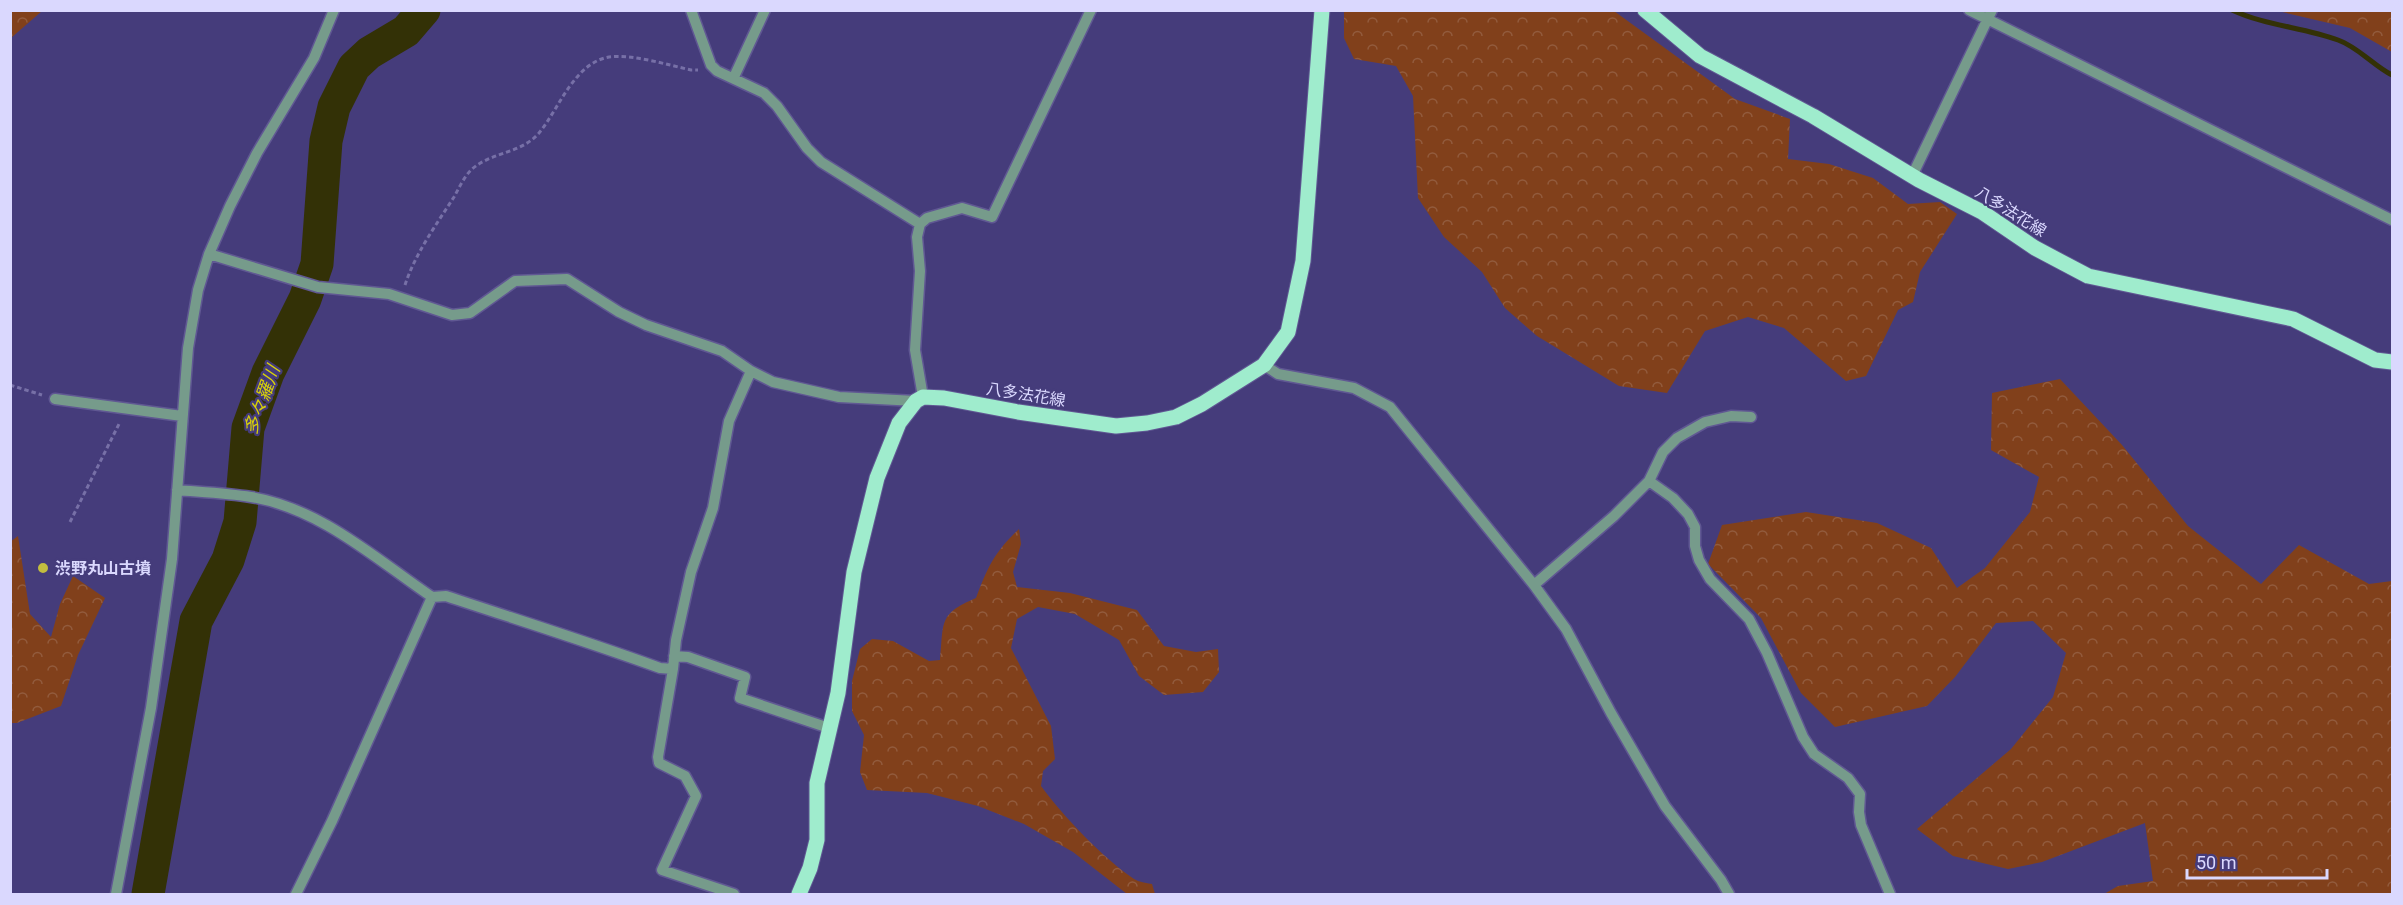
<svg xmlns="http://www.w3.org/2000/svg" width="2403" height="905" font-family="Roboto,'Noto Sans JP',sans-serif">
	<defs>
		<pattern id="forest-crowns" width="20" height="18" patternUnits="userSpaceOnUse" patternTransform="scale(1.5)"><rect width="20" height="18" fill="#81401b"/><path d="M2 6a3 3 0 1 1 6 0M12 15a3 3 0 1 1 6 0" fill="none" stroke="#925b3d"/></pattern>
	</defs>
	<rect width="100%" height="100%" fill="#453c7b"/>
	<path fill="url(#forest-crowns)" d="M11,10H42V11L11,38Z
		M1344,11H1614L1735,99L1790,119L1788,159L1829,164L1873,178L1908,204L1940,202L1957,214L1920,272L1913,302L1898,310L1866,376L1846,381L1784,328L1748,317L1705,331L1667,393L1619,386L1537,336L1505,308L1482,272L1444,237L1418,198L1413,96L1396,66L1354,59L1344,38Z
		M2278,11H2392V52L2350,28Z
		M2060,379L2122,445L2188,526L2261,584L2299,545L2369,584L2392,581V894H2104L2118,886L2153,881L2145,823L2042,862L2008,869L1953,856L1917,829L2011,749L2053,697L2066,653L2033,621L1996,623L1955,677L1927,706L1835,727L1801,693L1761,618L1708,564L1722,525L1806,512L1877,523L1931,548L1957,588L1985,568L2030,512L2039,477L1991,450L1992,393Z
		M1019,529L1021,544L1013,572L1017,587L1070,593L1137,610L1164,646L1196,652L1218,649L1219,672L1203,692L1164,695L1139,676L1119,640L1075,614L1038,607L1017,619L1011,648L1051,726L1055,759L1043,771L1041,786C1063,816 1103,858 1134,879C1139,882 1146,883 1152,884L1155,894H1127L1073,852L1024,824L978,806L927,793L867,790L860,772L864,735L852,711V681L860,649L872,639L893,641L929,661L940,660C944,622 938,614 976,598C987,568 995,551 1019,529Z
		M18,536L30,614L51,637L60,604L73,576L105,598L78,655L61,706L17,723H11L10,542Z"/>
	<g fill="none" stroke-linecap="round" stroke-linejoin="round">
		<path stroke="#333106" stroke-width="5" d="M2232,10C2266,26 2303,27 2338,40C2358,47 2374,66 2392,75"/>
		<path stroke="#333106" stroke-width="33" d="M148,894L196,621L228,560L240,522L248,428L268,373L305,299L317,264L326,141L334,107L354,67L369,53L406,31L424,10"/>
		<g stroke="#605893" stroke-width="13">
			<path id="minor" d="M691,10L711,65L717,71L764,93L777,106L807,148L821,162L920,224
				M1969,10L2392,220
				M734,77L765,10
				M1912,176L1992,10
				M209,254L318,287L389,294L452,315L470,313L515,281L567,279L619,312L646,325L722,351L751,371L773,382L839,397L916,401
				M1264,365L1278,374L1354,388L1390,407L1534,585L1566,629L1611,713L1665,806L1721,880L1729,894
				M923,397L915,350L920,271L917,237L920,224L927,218L962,208L992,217L1091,10
				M55,399L182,416
				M1649,481L1673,498L1688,514L1695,527V546L1699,560L1710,579L1749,619L1767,653L1803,737L1814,754L1848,778L1860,794L1859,812L1861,825L1890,894
				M177,490C201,492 227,493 251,497C320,508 376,559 432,597L332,821L296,894
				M1534,585L1614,516L1649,481L1663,452L1677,438L1705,422L1731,416L1751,417
				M432,597L446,596C518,620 589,642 660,668L673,669L658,757L659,763L685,776L696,796L662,870L734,894
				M674,656L688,657L745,677L740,698L829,728
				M673,669L676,640L691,572L713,508L729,421L751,371
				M116,894L151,708L172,559L188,348L198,290L209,254L230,206L257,153L314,58L334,10"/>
		</g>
		<g stroke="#605893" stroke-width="17">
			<path id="major" d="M1645,10L1700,56L1813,116L1919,180L1982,212L2035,248L2088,276L2293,319L2375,360L2392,362
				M799,894L810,868L817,840V783L838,693L854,572L877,478L899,423L916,401L923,397L944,398L1018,412L1116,426L1147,423L1176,417L1202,404L1264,365L1288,332L1303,261L1322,10"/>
		</g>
		<path stroke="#7770a7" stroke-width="3" stroke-dasharray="4.5 3" stroke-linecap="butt" d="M405,285C415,254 436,225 454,197C459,188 464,177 471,170C490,152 521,154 539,133C559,109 574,63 609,57C633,54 668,65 691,70H698
			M10,385L42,395
			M70,522L120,422"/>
		<use href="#minor" stroke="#769b8b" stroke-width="10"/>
		<use href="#major" stroke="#9feccd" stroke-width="15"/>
	</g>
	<circle fill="#c2bd3f" stroke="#453c7b" stroke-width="2" cx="43" cy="568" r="6"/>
	<g text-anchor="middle" stroke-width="4.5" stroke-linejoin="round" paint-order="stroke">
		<g font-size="16" fill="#dad8fe" stroke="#453c7b">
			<text transform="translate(2011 211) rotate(32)" y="6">八多法花線</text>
			<text transform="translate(1026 394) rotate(9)" y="6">八多法花線</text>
		</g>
		<g font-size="16" font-weight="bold" fill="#dad8fe" stroke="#453c7b" text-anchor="start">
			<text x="55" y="574">渋野丸山古墳</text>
		</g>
		<g font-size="18" font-style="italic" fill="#d9d208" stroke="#453c7b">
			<text transform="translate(262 400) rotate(-70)" y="6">多々羅川</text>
		</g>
	</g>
	<rect width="2403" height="905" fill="none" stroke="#dad8fe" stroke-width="24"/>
	<path d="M2187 869v9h140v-9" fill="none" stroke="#dad8fe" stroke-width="3"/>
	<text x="2196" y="869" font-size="18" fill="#dad8fe" stroke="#453c7b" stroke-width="4.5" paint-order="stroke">50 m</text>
</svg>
